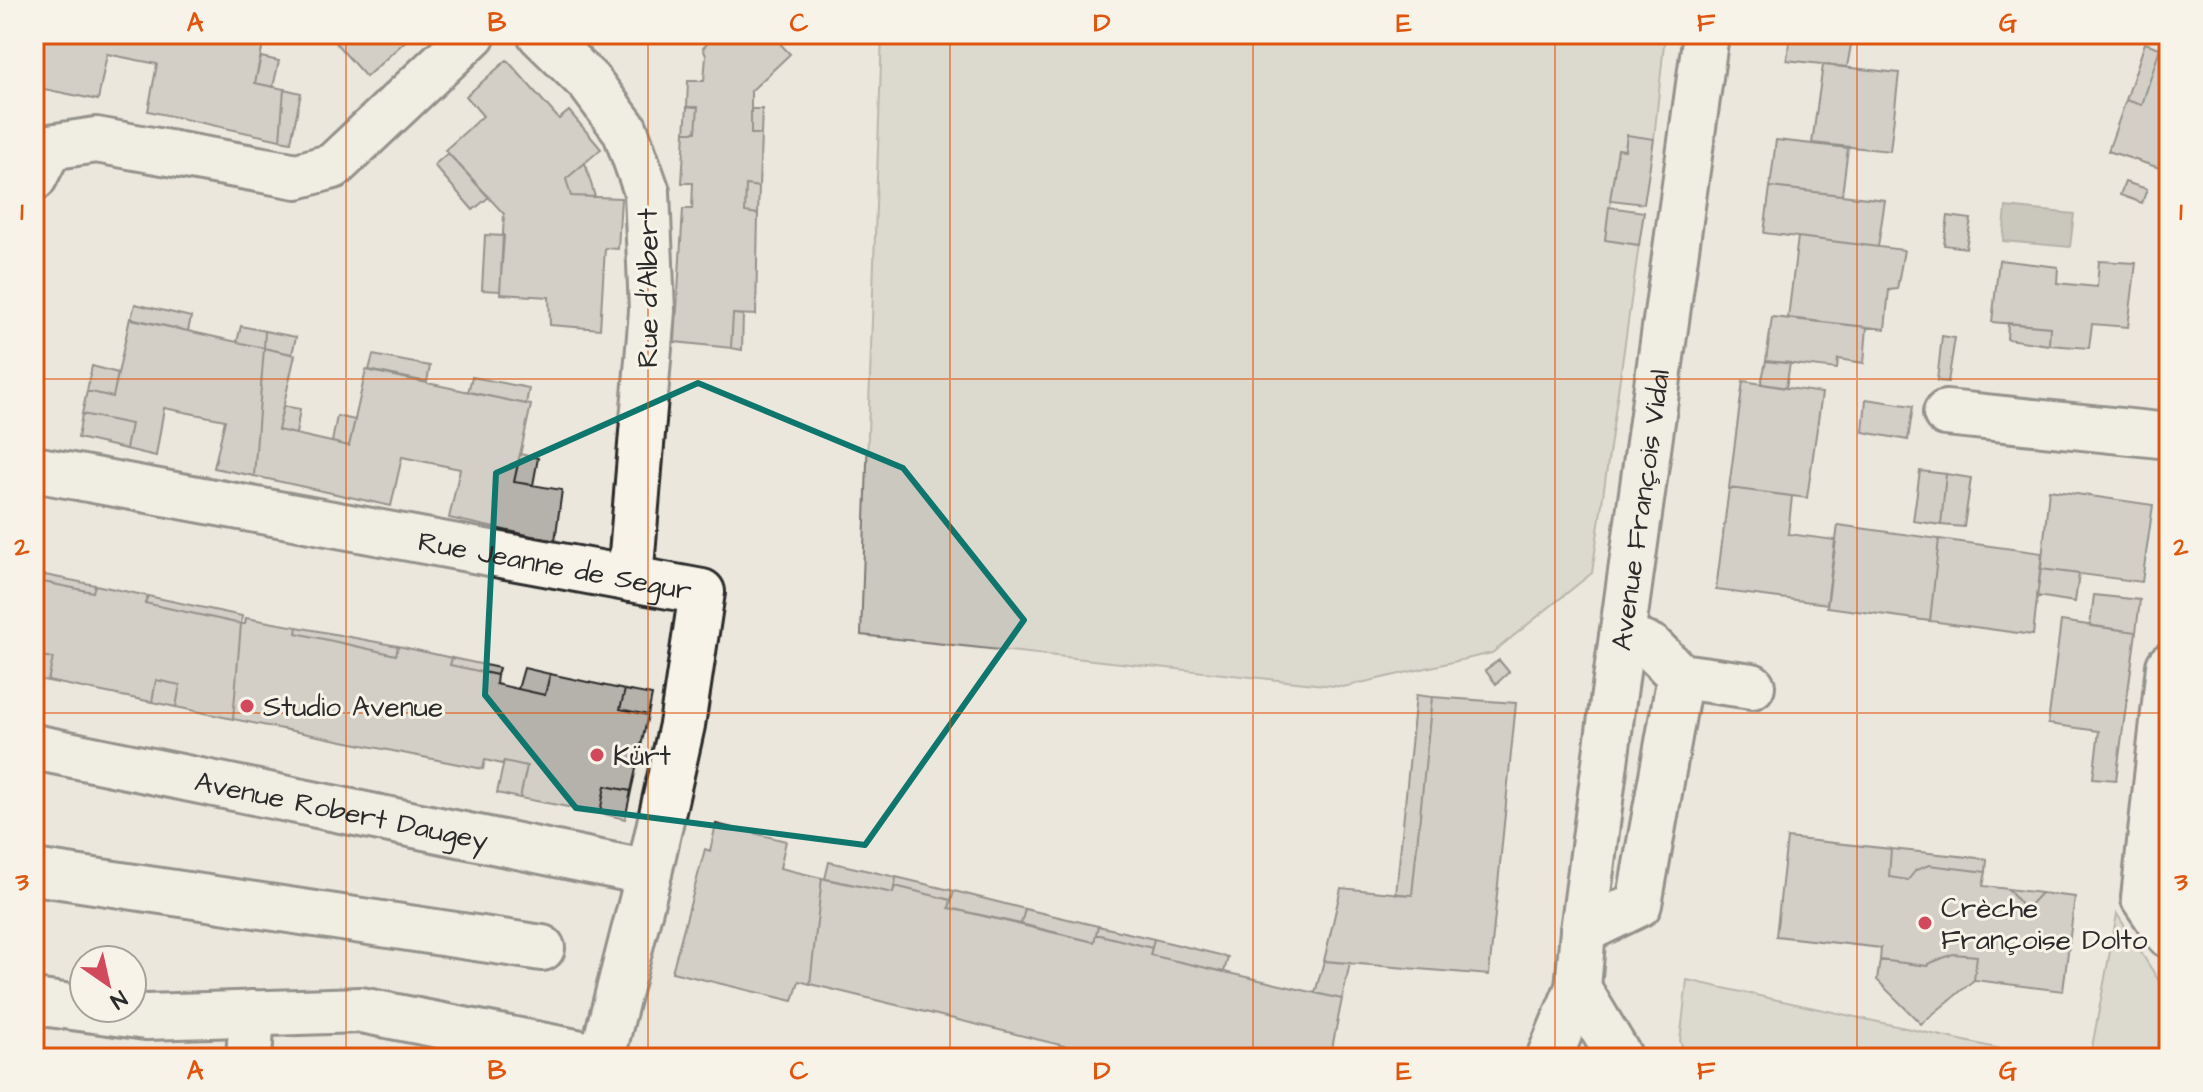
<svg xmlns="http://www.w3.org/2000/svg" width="2203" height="1092" font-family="'Architects Daughter',sans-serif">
	<rect width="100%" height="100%" fill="#ebe7dd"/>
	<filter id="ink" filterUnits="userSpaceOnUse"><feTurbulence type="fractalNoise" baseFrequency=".0125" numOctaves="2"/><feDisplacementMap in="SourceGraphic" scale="16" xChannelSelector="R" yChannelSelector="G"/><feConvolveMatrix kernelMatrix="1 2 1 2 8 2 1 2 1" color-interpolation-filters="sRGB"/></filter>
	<g filter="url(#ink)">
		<path fill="#cbc8bf" stroke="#7b7a75" stroke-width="2" d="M882,34H1665L1654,139L1627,136L1625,150H1618L1605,240L1639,245L1592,573L1492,653L1343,687L861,635Z
			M2117,914L2169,997V1058H2090Z
			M1687,980L2042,1058H1690L1680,1042Z"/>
		<path fill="#a29f98" stroke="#72716c" stroke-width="2" d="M2006,207L2074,214L2070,247L2003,241Z"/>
		<path fill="#b5b2ab" stroke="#2b2b2b" stroke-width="2" d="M54,34H265L255,83L284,89L280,140L148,111L157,64L107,54L98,100L34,87V36L52,40Z
			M341,34H413L366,77L334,41Z
			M717,34H771L790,54L751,91V134H761L759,187L746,185L745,212L758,214L756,315L733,314L731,348L675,342L683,209H692L693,183H682L685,132H696L698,107H687L688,81H704L706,56L703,48Z
			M1790,34H1853L1847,67L1787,60Z
			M2145,43L2160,48L2142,105L2126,100Z
			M2160,48L2169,51V171L2108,151L2126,100L2142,105Z
			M261,57L279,61L273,87L255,83Z
			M507,60L559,119L569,111L601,149L566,179L571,196L621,198L618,249L605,248L600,329L550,325L549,297L500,294L504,214L445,150L483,116L466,96Z
			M1823,65L1899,73L1890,151L1812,143Z
			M284,89L301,93L291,142L280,140Z
			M687,107H698L696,132H685Z
			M751,109H762L761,134H751Z
			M1627,135L1654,139L1644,204L1610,200L1618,149L1625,150Z
			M1776,140L1848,148L1842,195L1770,187Z
			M448,153L489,197L473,210L434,165Z
			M585,163L595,197L571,196L566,179Z
			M2125,182L2147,189L2142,203L2120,195Z
			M746,185L759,187L758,214L745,212Z
			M1770,187L1885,200L1878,247L1764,233Z
			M1609,207L1644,212L1639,245L1605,240Z
			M1948,216L1971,219L1966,248L1944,245Z
			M485,235L504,236L500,291L482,290Z
			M1798,237L1904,250L1897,289L1889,290L1885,329L1788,318Z
			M1999,260L2058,267L2057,283L2097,287L2099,261L2136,263L2128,327L2092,324L2089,348L2049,345L2050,327L1992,322Z
			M135,304L191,317L188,331L131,319Z
			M733,314L743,315L742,350L731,348Z
			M1772,317L1867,327L1864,363L1838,359L1837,369L1766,361Z
			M130,318L264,348L254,476L214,468L225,420L164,408L156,456L126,449L131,424L82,414L87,391L113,397Z
			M2008,323L2050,327L2049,345L2007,339Z
			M241,326L265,331L264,348L237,342Z
			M265,331L296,337L292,354L264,348Z
			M1942,336L1955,338L1948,382L1937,381Z
			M264,348L295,355L278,430L349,446L366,370L531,405L514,482L562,490L555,541L449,518L460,469L402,457L391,506L254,476Z
			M373,355L430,366L427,382L369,370Z
			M1766,361L1790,363L1786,388L1761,384Z
			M92,366L118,373L113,397L87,391Z
			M472,377L529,388L526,404L468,392Z
			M1743,381L1822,393L1807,498L1729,488Z
			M1866,399L1913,406L1908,440L1863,432Z
			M283,406L300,409L296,434L278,430Z
			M82,414L131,424L126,449L78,438Z
			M337,416L355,420L349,446L332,442Z
			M520,454L538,458L533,485L514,482Z
			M1920,471L1946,474L1941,525L1913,521Z
			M1946,474L1971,478L1964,527L1941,525Z
			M1729,488L1792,496L1788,534L1835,540L1827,604L1716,590Z
			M2049,490L2153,505L2142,582L2041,569Z
			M1838,525L1939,539L1930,621L1827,607Z
			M1939,539L2042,553L2033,635L1930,621Z
			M2041,569L2079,574L2075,602L2037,596Z
			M45,575L95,585L93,592L43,582Z
			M43,582L93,592L95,585L148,596L145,603L241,624L233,719L176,707L180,685L156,680L152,702L48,681L53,658L34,655V625Z
			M2094,595L2140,600L2136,632L2090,626Z
			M148,596L242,616L241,624L145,603Z
			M246,618L297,627L296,633L396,655L398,646L452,658L450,665L497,675L496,684L545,695L550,674L625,690L620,709L648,715L631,791L605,786L600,813L520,798L527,766L504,761L502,764L485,760L483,769L233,719L241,624H245Z
			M2061,621L2136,632L2116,780L2093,778L2099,731L2048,724Z
			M297,627L398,646L396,655L296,633Z
			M34,655L53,658L48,681L34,679Z
			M452,658L499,668L497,675L450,665Z
			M1499,660L1509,672L1496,684L1485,670Z
			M524,668L550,674L545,695L518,689Z
			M156,680L180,685L176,707L152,702Z
			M625,690L652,695L648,715L620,709Z
			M1416,695L1432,697L1412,895L1396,894Z
			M1432,697L1516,703L1489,975L1324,961L1341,888L1412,895Z
			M504,761L527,766L520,798L497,793Z
			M605,786L631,791L625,819L600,813Z
			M716,824L786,841L780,868L822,878L810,984L799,981L793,1001L672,972L705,849L710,851Z
			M1787,838L1891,849L1889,877L1908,880L1916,870L1929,865L1986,872L1983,886L2008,889L2025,910L2041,893L2075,897L2063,991L1974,980L1977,956L1953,954L1928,964V966L1880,960L1881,948L1776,936Z
			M1891,849L1987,859L1986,872L1929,865L1916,870L1908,880L1889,877Z
			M829,862L896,877L893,893L825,879Z
			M896,877L954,891L951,900L895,886Z
			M822,878L893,893L895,886L951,900L949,908L1094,942L1096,934L1152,948L1150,955L1342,999L1330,1058H1114L810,984Z
			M2008,889L2041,893L2025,910Z
			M954,891L1025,909L1021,924L949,908Z
			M1025,909L1098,926L1094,942L1021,924Z
			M1098,926L1154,939L1152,948L1096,934Z
			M1154,939L1228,957L1224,972L1150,955Z
			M1953,954L1977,956L1974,980L1921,1024L1877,980L1880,960L1928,966V964Z
			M1324,961L1350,963L1342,999L1315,993Z"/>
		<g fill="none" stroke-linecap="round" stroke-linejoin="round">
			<g stroke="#2b2b2b" stroke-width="50">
				<g id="minor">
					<path d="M540,34L590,83L625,130L647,192L652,311L630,579"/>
					<path d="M34,178L50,147L96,140L297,176L333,166L473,34"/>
					<path d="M1946,413L2169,436"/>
					<path id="s1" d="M34,469L702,592L682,725L649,873L602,1057"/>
					<path d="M1622,637L1651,647L1680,676L1752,686"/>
					<path d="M2169,666L2144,898L2169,935"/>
					<path id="s2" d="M34,747L649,873"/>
					<path d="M34,872L542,948"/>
					<path d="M1583,931L1639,904L1680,676"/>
					<path d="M1578,988L1620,1058"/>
					<path d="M34,1002L146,1017L361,1010L607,1058"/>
					<path d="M249,1058L252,1013"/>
					<path id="s3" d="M1549,1058L1578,988L1583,931L1613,701L1706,34"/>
				</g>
			</g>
			<use href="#minor" stroke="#f7f3e8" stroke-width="44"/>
		</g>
	</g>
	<path d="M0 0H2203V1092H0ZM698,383L903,468L1024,620L865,845L576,808L485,695L496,473Z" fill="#ebe7dd" fill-opacity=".55" fill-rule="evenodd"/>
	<path fill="none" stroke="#0f766e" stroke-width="6" stroke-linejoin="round" d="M698,383L903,468L1024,620L865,845L576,808L485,695L496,473Z"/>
	<path fill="none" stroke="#df570e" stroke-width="2" stroke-opacity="0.55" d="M346,34V1058M648,34V1058M950,34V1058M1253,34V1058M1555,34V1058M1857,34V1058M34,379H2169M34,713H2169"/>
	<g fill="#d1495b" stroke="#f7f3e8" stroke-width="3">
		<circle cx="247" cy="706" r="8"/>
		<circle cx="597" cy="755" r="8"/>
		<circle cx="1925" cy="923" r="8"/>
	</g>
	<g text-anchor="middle" stroke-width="6" stroke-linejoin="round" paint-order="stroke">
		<g font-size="28" fill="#2b2b2b" stroke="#f7f3e8">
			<text transform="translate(647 288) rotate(-90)" y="10">Rue d’Albert</text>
			<text dy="10" stroke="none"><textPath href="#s3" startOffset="558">Avenue François Vidal</textPath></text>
			<text dy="10" stroke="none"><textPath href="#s1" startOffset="530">Rue Jeanne de Segur</textPath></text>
			<text dy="10" stroke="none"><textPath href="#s2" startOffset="314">Avenue Robert Daugey</textPath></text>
		</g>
		<g font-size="28" fill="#2b2b2b" stroke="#f7f3e8" text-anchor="start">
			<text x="263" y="716">Studio Avenue</text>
			<text x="613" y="765">Kürt</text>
			<text x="1941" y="917">Crèche<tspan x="1941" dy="32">Françoise Dolto</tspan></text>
		</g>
	</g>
	<rect width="2203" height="1092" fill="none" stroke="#f7f3e8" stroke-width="88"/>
	<g transform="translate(108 984) rotate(146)"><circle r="38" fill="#f7f3e8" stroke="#a5a39c" stroke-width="2"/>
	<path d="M0-6L14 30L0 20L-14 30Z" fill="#d1495b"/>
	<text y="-12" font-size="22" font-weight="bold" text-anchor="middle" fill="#2b2b2b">N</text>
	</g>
	<rect x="44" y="44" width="2115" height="1004" fill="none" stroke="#df570e" stroke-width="3"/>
	<g font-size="26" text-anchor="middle" font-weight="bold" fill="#df570e">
		<text x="195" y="31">A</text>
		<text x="497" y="31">B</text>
		<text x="799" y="31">C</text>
		<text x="1102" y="31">D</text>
		<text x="1404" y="31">E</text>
		<text x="1706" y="31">F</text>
		<text x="2008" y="31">G</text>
		<text x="22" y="220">1</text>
		<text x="2181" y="220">1</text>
		<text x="22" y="555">2</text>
		<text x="2181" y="555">2</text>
		<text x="22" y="890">3</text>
		<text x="2181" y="890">3</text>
		<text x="195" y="1079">A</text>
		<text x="497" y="1079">B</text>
		<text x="799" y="1079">C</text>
		<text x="1102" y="1079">D</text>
		<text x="1404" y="1079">E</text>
		<text x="1706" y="1079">F</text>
		<text x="2008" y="1079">G</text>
	</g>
</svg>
